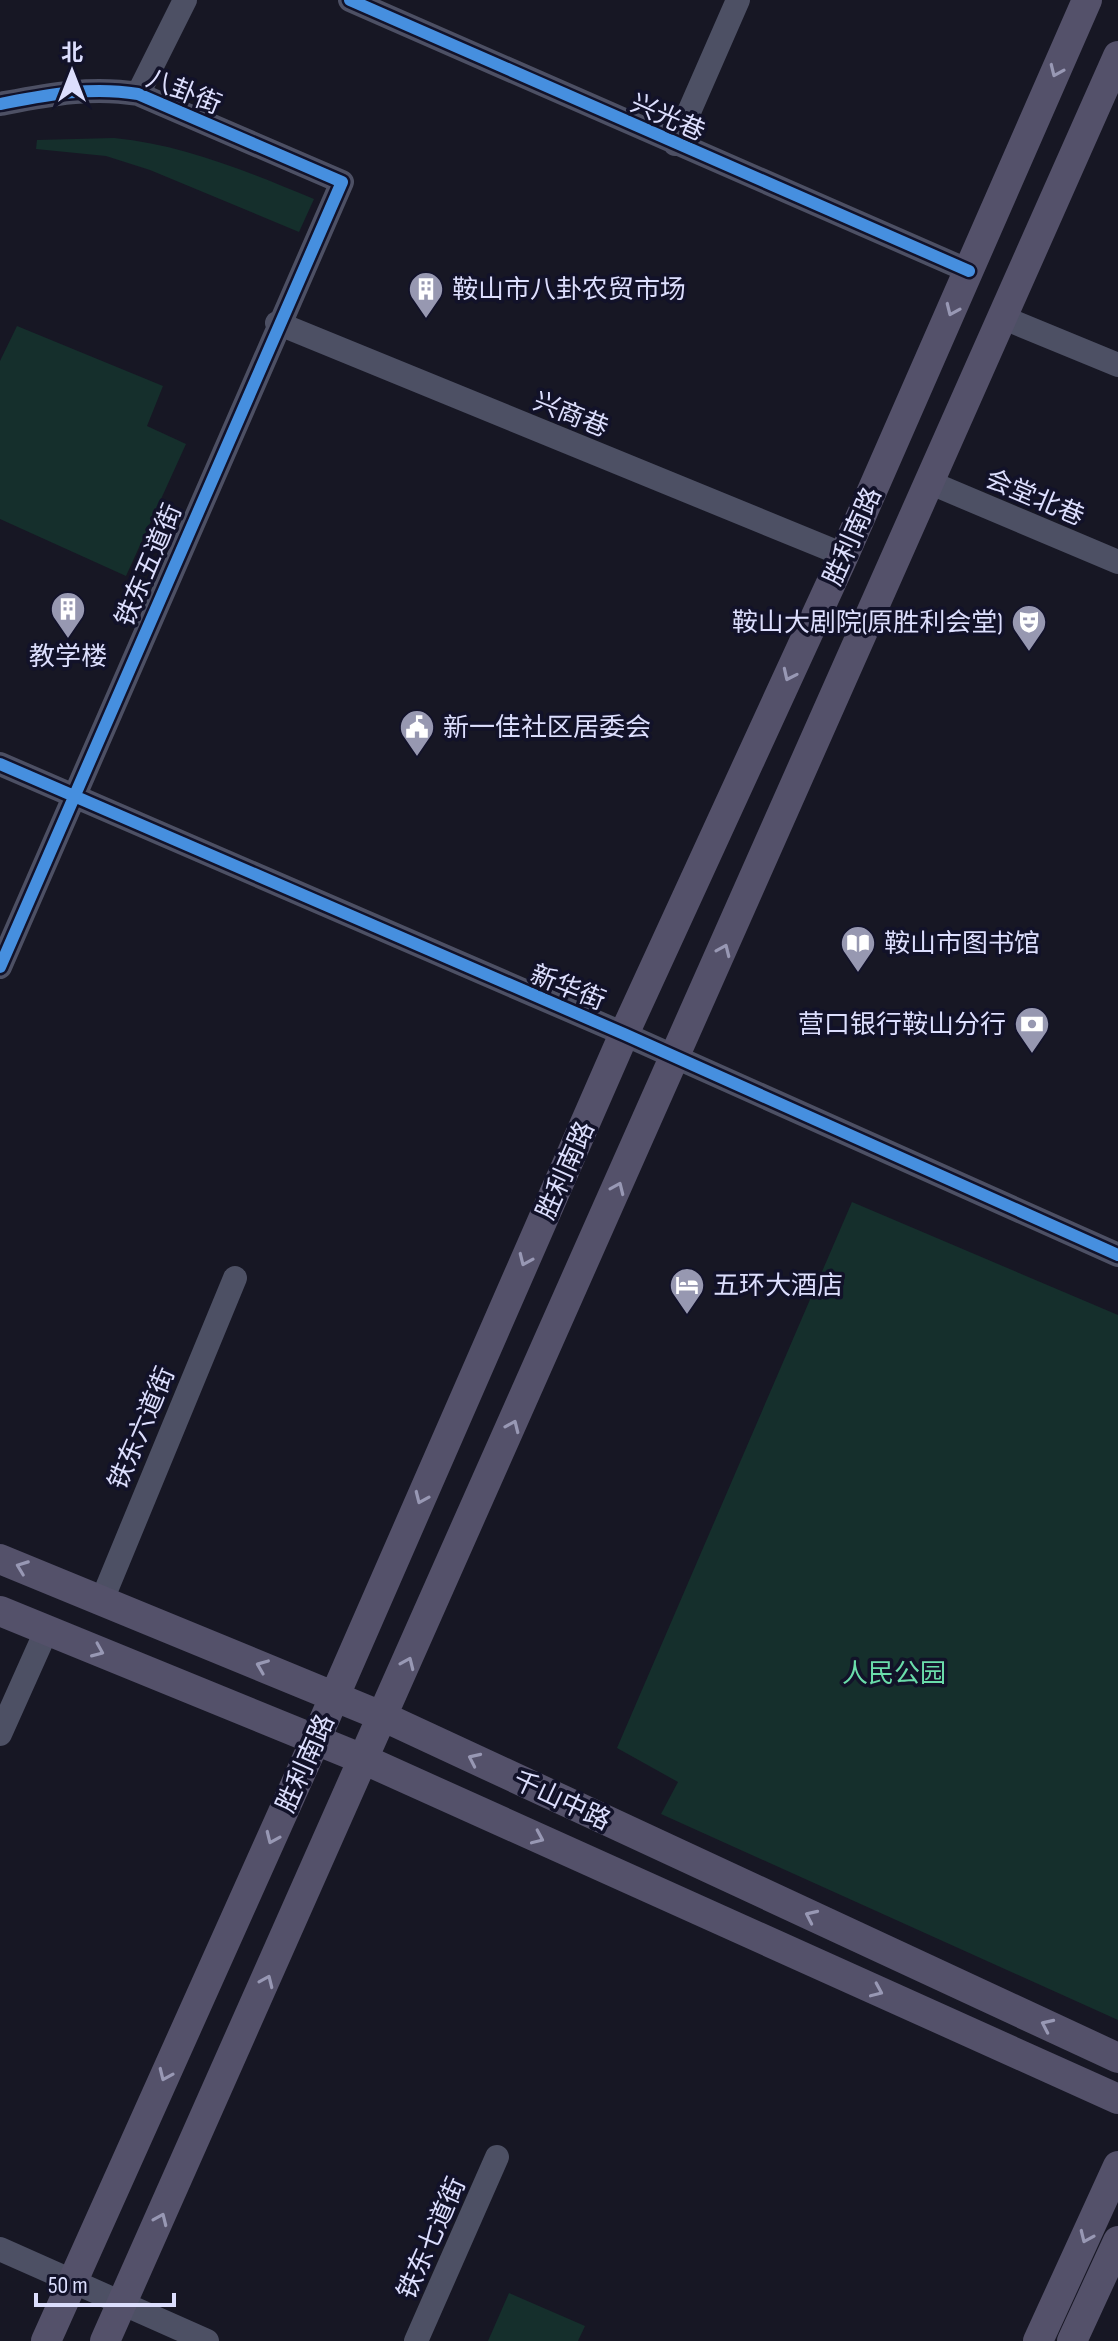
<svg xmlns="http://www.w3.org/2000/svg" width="1118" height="2341" font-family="'Sofia Sans Condensed','Noto Sans SC',sans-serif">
	<rect width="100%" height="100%" fill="#171724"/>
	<path fill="#152f2c" d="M114,138C185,145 248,172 314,199L299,232L150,170L106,156L36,149L37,140Z
		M17,326L163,386L147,426L186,444L126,576L0,519V361Z
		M852,1202L1118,1315V2020L661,1814L678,1782L617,1748Z
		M509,2293L585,2326L578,2341H488Z"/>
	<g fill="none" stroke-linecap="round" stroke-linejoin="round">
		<path stroke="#4d5064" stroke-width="24" d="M350,0L969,271
			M138,94L185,0
			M0,104C47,95 90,86 138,94L342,182L0,967
			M675,144L738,0
			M1004,318L1118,365
			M277,323L844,555
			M931,483L1118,562
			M0,764L624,1034L1118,1255
			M102,1600L235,1278
			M0,1734L47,1629
			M0,2249L207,2341
			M416,2341L497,2157"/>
		<path stroke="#54516a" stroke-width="30" d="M0,1559L384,1717L1118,2058
			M0,1611L365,1760L1118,2099
			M46,2341L315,1741L624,1034L844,555L1087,0
			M105,2341L1118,56
			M1038,2341L1118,2166
			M1072,2341L1118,2241"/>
		<g stroke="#121229" stroke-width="17">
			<path id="cycleway" d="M350,0L969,271
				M0,104C47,95 90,86 138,94L342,182L0,967
				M0,764L624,1034L1118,1255"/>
		</g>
		<use href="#cycleway" stroke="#468fdf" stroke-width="12"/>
	</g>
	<defs><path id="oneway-chevron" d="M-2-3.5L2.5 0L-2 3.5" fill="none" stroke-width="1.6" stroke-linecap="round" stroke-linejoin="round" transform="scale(2)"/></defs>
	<g stroke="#9898b4">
		<use href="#oneway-chevron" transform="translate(1056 71) rotate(114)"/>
		<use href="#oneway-chevron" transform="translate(952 310) rotate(114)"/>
		<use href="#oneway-chevron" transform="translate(789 675) rotate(115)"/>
		<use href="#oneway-chevron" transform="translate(724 950) rotate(-66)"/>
		<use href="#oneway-chevron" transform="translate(618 1188) rotate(-66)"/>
		<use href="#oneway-chevron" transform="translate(525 1260) rotate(114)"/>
		<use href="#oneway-chevron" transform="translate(513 1426) rotate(-66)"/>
		<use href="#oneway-chevron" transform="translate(421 1498) rotate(114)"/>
		<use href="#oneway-chevron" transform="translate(22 1567) rotate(-159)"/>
		<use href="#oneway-chevron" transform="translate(98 1651) rotate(23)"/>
		<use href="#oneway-chevron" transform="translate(408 1663) rotate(-66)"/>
		<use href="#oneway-chevron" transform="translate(262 1666) rotate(-158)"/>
		<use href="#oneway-chevron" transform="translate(474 1759) rotate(-155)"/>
		<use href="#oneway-chevron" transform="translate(272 1838) rotate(114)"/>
		<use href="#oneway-chevron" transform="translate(538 1838) rotate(24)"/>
		<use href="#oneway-chevron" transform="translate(811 1916) rotate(-155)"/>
		<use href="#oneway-chevron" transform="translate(267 1981) rotate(-66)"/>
		<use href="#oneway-chevron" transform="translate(877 1991) rotate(24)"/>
		<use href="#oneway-chevron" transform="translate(1047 2025) rotate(-155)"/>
		<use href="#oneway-chevron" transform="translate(165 2075) rotate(114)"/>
		<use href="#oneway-chevron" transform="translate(161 2219) rotate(-66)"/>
		<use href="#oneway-chevron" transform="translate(1086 2237) rotate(114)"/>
	</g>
	<defs>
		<g id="building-pin" transform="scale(1.8)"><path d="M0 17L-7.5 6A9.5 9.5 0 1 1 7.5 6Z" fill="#9798b1" stroke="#121229"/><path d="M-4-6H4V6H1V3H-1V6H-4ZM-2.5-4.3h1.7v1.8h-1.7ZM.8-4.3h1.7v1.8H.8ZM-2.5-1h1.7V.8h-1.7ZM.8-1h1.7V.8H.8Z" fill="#fff"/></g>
		<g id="theatre-pin" transform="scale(1.8)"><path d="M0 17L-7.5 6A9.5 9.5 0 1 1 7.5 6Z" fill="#9798b1" stroke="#121229"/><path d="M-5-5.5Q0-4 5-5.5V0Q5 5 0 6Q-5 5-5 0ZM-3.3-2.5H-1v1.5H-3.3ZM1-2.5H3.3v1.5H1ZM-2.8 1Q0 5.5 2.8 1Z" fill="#fff"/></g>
		<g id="civic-pin" transform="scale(1.8)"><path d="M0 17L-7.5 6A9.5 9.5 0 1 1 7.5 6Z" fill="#9798b1" stroke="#121229"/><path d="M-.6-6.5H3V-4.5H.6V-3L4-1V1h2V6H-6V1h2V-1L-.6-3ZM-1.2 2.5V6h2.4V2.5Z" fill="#fff"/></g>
		<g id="library-pin" transform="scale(1.8)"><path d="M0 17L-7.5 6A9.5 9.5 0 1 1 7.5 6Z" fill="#9798b1" stroke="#121229"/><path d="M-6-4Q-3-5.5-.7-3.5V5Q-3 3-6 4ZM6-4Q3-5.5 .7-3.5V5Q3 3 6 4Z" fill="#fff"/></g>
		<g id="bank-pin" transform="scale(1.8)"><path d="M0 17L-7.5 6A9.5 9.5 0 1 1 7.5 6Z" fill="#9798b1" stroke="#121229"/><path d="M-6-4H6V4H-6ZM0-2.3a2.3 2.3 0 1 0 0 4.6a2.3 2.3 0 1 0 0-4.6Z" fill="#fff"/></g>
		<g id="hotel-pin" transform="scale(1.8)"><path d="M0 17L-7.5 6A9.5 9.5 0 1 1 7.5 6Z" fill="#9798b1" stroke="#121229"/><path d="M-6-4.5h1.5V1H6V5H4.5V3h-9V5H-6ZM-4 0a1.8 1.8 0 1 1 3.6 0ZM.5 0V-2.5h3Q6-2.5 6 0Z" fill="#fff"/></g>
	</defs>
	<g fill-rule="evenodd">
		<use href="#building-pin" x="426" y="289"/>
		<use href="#building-pin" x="68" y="609"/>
		<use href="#theatre-pin" x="1029" y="622"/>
		<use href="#civic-pin" x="417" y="727"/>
		<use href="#library-pin" x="858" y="943"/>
		<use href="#bank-pin" x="1032" y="1024"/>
		<use href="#hotel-pin" x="687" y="1285"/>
	</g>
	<g text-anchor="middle" stroke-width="7" stroke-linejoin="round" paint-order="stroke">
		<g font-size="26" fill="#dcdefd" stroke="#121229">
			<text transform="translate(184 91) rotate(22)" y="9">八卦街</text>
			<text transform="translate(668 117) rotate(24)" y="9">兴光巷</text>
			<text transform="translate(571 414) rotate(22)" y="9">兴商巷</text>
			<text transform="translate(1035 497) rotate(23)" y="9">会堂北巷</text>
			<text transform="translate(852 536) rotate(-66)" y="9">胜利南路</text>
			<text transform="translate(148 565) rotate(-67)" y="9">铁东五道街</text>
			<text transform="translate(568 987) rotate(22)" y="9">新华街</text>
			<text transform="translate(565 1170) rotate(-66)" y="9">胜利南路</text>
			<text transform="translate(141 1428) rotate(-67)" y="9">铁东六道街</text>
			<text transform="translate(305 1763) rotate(-66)" y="9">胜利南路</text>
			<text transform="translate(562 1800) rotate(25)" y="9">千山中路</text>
			<text transform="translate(431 2238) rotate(-66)" y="9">铁东七道街</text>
		</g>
		<g font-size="26" fill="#dcdefd" stroke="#121229" text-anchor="start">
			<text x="452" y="298">鞍山市八卦农贸市场</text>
			<text x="1003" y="631" text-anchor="end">鞍山大剧院(原胜利会堂)</text>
			<text x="68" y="665" text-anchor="middle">教学楼</text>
			<text x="443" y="736">新一佳社区居委会</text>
			<text x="884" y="952">鞍山市图书馆</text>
			<text x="1006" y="1033" text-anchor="end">营口银行鞍山分行</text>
			<text x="713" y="1294">五环大酒店</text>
		</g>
		<g font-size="26" fill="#6adcaa" stroke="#121229">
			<text x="894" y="1682">人民公园</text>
		</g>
	</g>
	<g transform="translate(72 72)" stroke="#121229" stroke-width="6" paint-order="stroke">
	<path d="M0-6L14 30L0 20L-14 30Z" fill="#dcdefd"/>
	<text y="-12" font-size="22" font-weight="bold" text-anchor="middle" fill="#dcdefd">北</text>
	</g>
	<path d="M36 2293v12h138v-12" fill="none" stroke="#dcdefd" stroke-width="4"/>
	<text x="48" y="2293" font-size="24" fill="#dcdefd" stroke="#121229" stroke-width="6" paint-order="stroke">50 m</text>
</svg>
